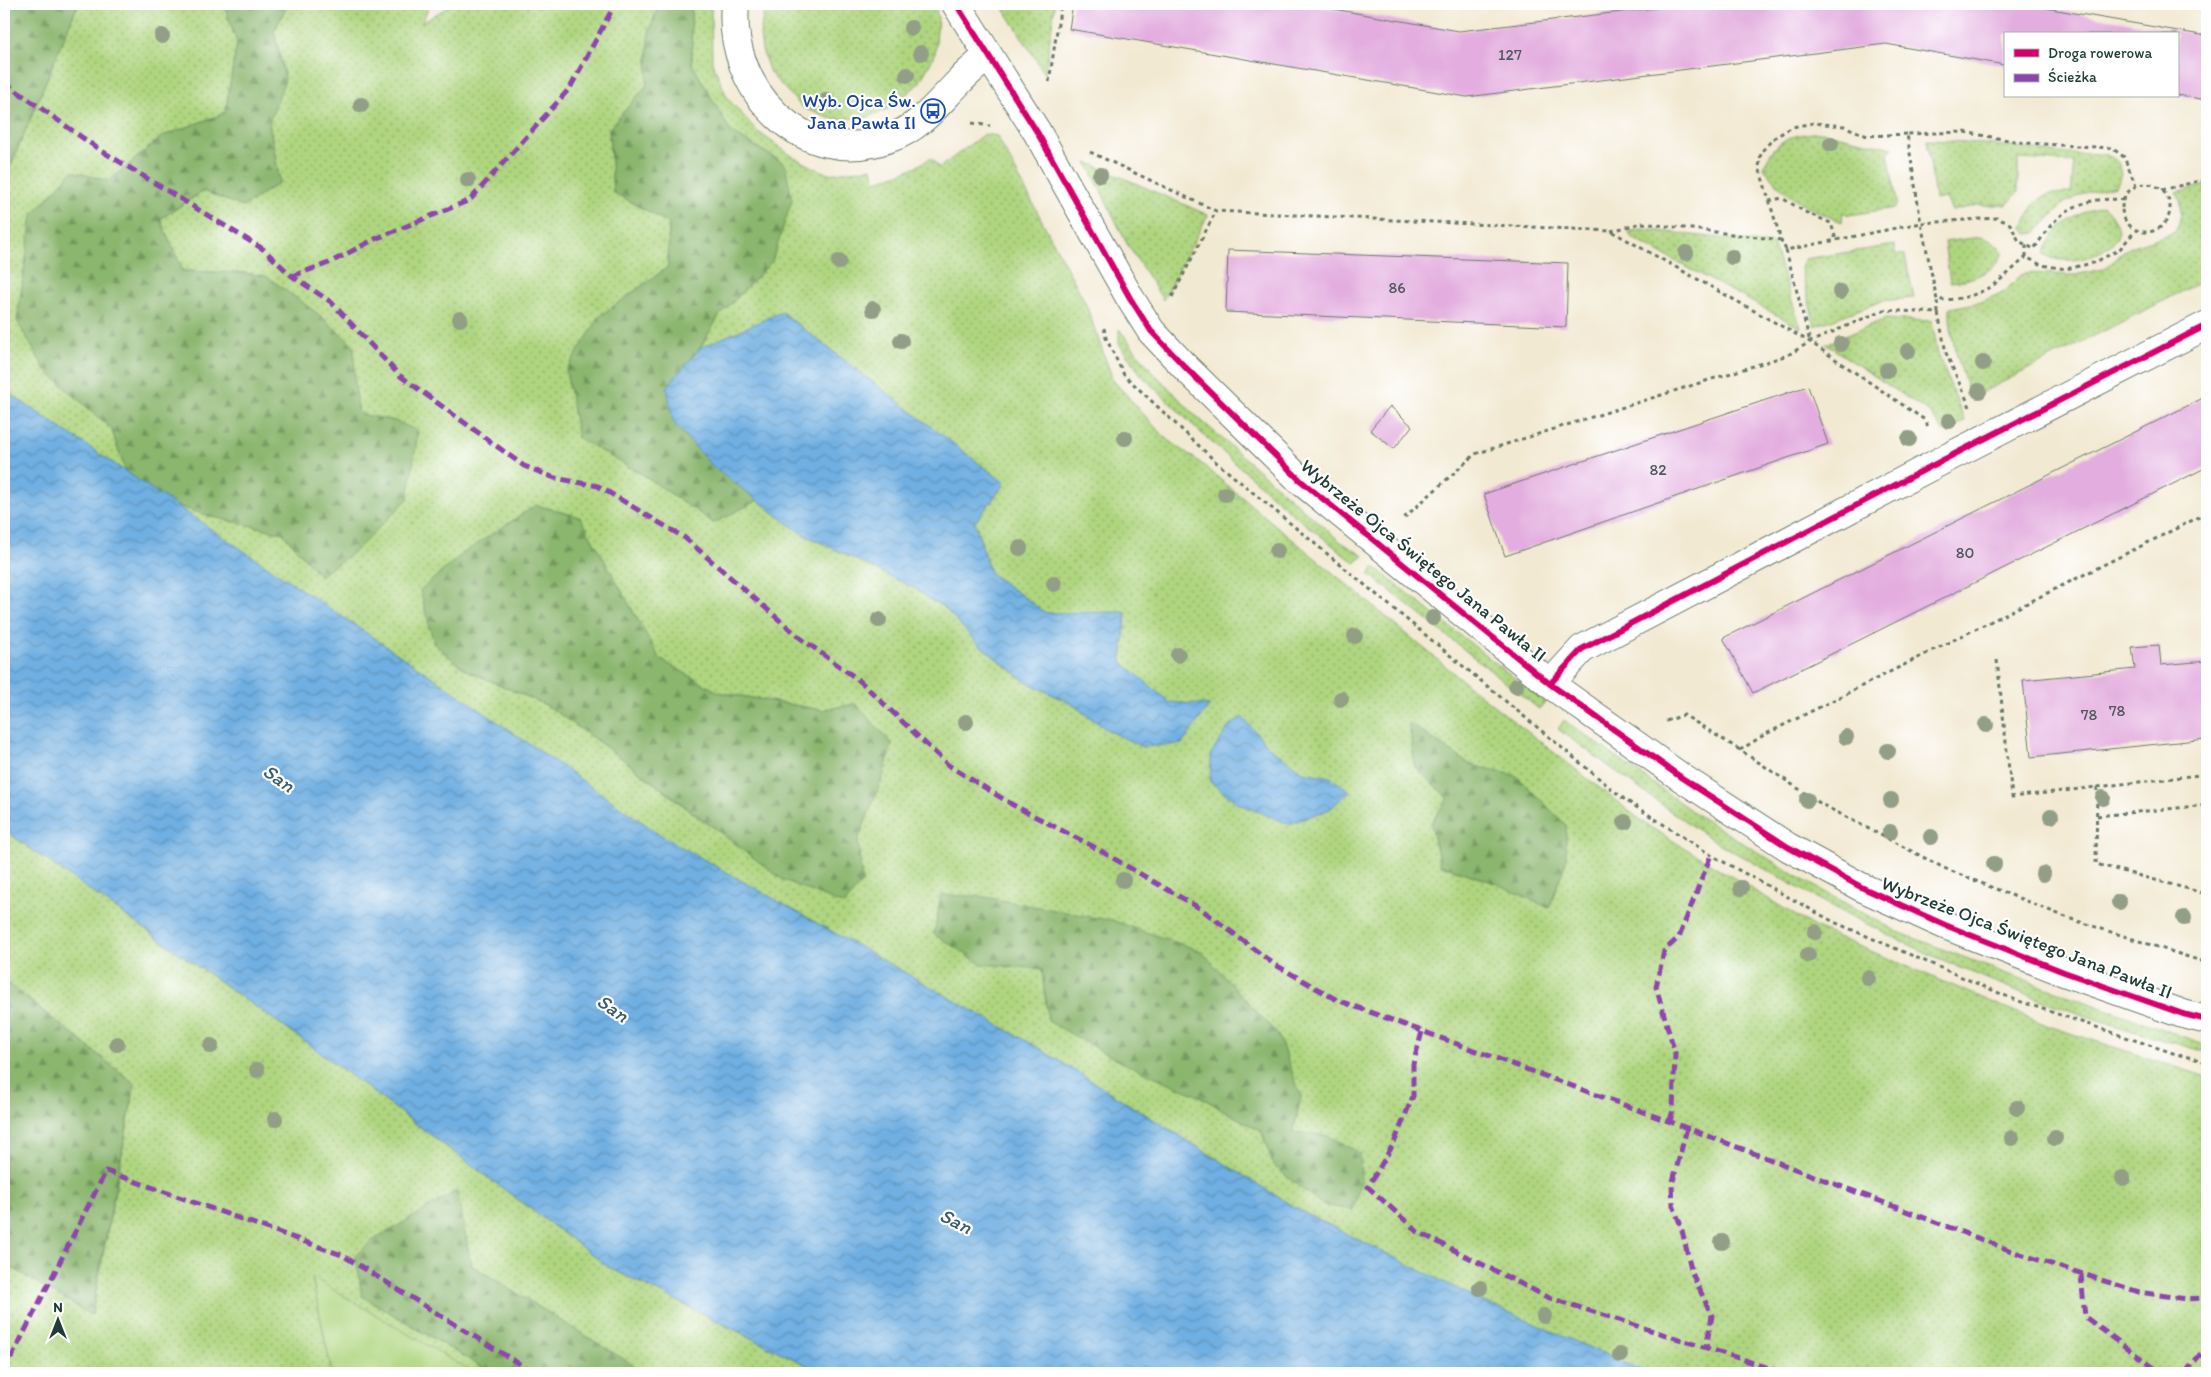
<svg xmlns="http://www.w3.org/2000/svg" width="2211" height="1377" font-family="Itim,sans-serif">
	<defs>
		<pattern id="grass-dots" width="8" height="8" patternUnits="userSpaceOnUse" patternTransform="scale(1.25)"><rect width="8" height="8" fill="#afd57f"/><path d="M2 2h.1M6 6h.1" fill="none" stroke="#8eae69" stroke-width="1.8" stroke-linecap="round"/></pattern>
		<pattern id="forest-firs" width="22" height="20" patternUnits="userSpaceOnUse" patternTransform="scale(1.25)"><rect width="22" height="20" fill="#8bb66e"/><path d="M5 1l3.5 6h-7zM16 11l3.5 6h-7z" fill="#71955b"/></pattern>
		<pattern id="water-waves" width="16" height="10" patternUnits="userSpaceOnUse" patternTransform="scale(1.25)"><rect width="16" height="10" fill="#6fafe2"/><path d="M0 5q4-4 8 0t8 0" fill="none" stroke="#5b90b8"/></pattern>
	</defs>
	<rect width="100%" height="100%" fill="#fff"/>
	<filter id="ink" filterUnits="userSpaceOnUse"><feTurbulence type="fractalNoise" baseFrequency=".02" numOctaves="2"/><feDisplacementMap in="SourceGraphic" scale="10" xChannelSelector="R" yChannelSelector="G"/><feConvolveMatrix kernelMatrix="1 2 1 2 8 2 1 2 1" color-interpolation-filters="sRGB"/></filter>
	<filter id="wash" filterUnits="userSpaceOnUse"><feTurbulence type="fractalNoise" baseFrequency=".0096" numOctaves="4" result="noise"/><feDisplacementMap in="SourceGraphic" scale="20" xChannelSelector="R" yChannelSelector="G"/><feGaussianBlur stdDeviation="1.12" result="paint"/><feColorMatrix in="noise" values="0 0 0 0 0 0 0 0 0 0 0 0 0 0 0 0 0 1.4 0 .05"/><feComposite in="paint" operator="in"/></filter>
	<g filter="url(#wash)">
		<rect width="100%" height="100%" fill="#f2e9d2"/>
		<path fill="url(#grass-dots)" stroke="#67895a" fill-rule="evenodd" d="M78,4H224L237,43L225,113L163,136L109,181L46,371L111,428L126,472L4,390V182Z
			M288,4H430L422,23L452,4H659L649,33L647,85L609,130L613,192L669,223L668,267L600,316L578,438L645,476L714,523L758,500L801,533L916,589L926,597L945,608L976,642L1024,681L1072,704L1106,729L1169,702L1122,662L1126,612L1046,613L990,573L975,522L1005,484L782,312L700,348L719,316L772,261L785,164L731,132L692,64L691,4H711L712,62L728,99L758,132L795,158L828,174L872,168L875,181C896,176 913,169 931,158L939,168L984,134L997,136L1085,302L1113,380L1164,437L1197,460L1474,690L1647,825L1816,928L2049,1026L2207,1077V1373H1648L1484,1302L1299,1210L1032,1044L662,836L453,691L175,505L209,516L283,533L320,576L395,421L359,414L355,387L266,276L243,273L183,271L160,219L204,191L243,207L280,182L269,123L285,79L274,31ZM580,517L659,659L718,692L822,710L856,704L884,773L858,840L862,882L707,824L620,757L548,706L464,669ZM1242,717L1270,748L1303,772L1228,728ZM1409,724L1471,765L1517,776L1538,798L1493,882L1440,865L1431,823L1449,798L1415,767ZM1042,969L1301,1096L1293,1133L1329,1136L1274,1165L1262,1132L1199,1096L1048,1021Z
			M765,4H935L938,18L935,55L919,83L892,107L868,117L835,120L803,108L770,73L762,50L760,35Z
			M1001,4H1055L1045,74Z
			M1822,132L1893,148L1888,153L1897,202L1895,208L1849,215L1843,212L1842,222C1811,210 1782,196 1764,167C1776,137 1792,135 1822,132Z
			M1927,140C1975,141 2022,149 2069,154C2082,155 2099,151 2111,157C2119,161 2121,167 2122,175L2116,186L2088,192L2064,203L2036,233L2027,234L2023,227C2036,198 2039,193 2071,193L2074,162L2018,159V193L2006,205H1977L1952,211L1946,198L1935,200Z
			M1087,162L1208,215L1163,300L1126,242Z
			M2207,185V279L1971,398C1961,369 1949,339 1950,308L1981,302L2005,291L2021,275L2031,273L2075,275L2103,269L2130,247L2175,232C2181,217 2185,207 2176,192Z
			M2103,206L2110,212L2119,230C2118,234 2117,239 2114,241C2100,258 2062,267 2044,254C2047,247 2050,238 2055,233C2066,220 2086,210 2103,206Z
			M1641,229L1773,244L1801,328L1632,238L1628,232Z
			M1981,237C1991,240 1997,244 2003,253C1995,272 1970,281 1950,282L1944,242Z
			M1895,245V254L1905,255L1914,298L1882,301L1815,326L1801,269L1804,259Z
			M1885,319L1932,321L1938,354L1965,421L1944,432L1930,413L1826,344Z
			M1119,329L1151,370L1195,415L1341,542L1364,556L1355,563L1294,515L1199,431L1142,376L1119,344Z
			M1374,567L1545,702L1539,709L1369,574Z
			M1564,720L1696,814L1803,880L1898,932L2005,973L2207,1045V1052C2056,1013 1910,953 1774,874C1749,860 1723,847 1699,831C1651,798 1605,763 1558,729Z
			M4,830L307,1043L610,1268L822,1373H646L471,1265L457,1191L356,1255L362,1296L492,1373H474L312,1278L332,1373H4V1263L92,1315L135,1084L4,980Z"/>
		<path fill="url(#forest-firs)" stroke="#557a51" d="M4,4H78L4,182Z
			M224,4H288L274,31L285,79L269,123L280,182L243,207L203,191L160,219L183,271L243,273L266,276L321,316L354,346L355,387L359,414L395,421L418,431L408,499L355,551L320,576L283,533L209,516L175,505L126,472L111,428L46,371L17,321L32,216L72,171L109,181L163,136L225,113L237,43Z
			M659,4H691L692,64L731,132L785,164L792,200L772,261L719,316L700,348L667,387L713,467L758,500L714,523L645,476L578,438L566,371L600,316L668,267L669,223L613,192L609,129L647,85L649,33Z
			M536,505L580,517L660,659L718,692L822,710L856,704L892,744L884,773L858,840L862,882L844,905L783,880L620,757L548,706L464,669L434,644L420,590L465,552Z
			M1409,723L1471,765L1517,776L1566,825V861L1549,908L1493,882L1440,865L1431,823L1448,798L1415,767Z
			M941,895L979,896L1114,921L1201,951L1278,1035L1301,1096L1293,1132L1329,1136L1360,1153L1361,1181L1353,1210L1322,1205L1273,1165L1262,1132L1199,1096L1117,1060L1048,1021L1042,969L981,964L934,934Z
			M4,980L135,1084L91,1315L4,1263Z
			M457,1191L471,1265L646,1373H492L362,1296L356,1255L372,1241Z"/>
		<path fill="#afd57f" stroke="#67895a" d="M312,1277L474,1373H332Z"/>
		<path fill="url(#water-waves)" stroke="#47768b" d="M781,312L1005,483L975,522L990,573L1046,613L1126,612L1122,662L1169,702L1210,705L1182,744L1142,747L1106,729L1072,704L1025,681L976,642L945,608L926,597L916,589L801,533L713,467L673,422L667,387L700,348Z
			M4,390L453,691L662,836L1032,1044L1299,1210L1484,1302L1648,1373H822L610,1268L307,1043L4,830Z
			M1242,717L1270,748L1303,772L1330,777L1350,791L1330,809L1289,824L1239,804L1210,782L1211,754L1228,728Z"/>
		<g id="blocks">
			<path fill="#e3aedf" d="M1073,4H1305L1459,31L1688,4H2022L2207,36V100L2177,95V34H2005V65L1886,44L1467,97L1069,29Z
				M1228,250L1568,263L1566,327L1226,312Z
				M1808,386L1828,444L1505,556L1484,494Z
				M2207,396V467L1753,693L1723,638Z
				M1390,406L1412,426L1394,449L1370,430Z
				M2159,645L2161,665L2207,661V739L2031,757L2023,680L2135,669L2132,647Z"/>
		</g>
	</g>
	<g filter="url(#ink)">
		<use href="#blocks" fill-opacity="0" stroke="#69796b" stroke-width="1"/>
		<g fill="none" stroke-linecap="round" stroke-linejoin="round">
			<g stroke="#69796b" stroke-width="30">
				<path id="minor" d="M735,4C727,89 802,171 890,138C920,128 938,103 960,81C968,72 978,64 988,56
					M956,4L1037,132L1130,298L1151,331L1184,366L1301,481L1550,684L1682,778L1788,847L1861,887L1945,925L2064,972L2183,1014L2207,1020
					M1550,684L1582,649L1945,459L2207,325"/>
			</g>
			<path stroke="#69796b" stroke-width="3" stroke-dasharray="4 4" stroke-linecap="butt" d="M1049,82L1061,4
				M972,123L990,126
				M1907,134L1867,136L1844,126L1814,123L1792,127L1774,138L1761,152L1759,167L1781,240L1786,250L1921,223L1937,300C1980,300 1996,285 2026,257
				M1090,152L1216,211L1611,231L1810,342L1925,420L1928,427
				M2122 208a24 24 0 1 1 48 0a24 24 0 1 1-48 0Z
				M2162,190L2207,179
				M2124,200C2100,197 2076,202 2058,218C2049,226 2041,239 2034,249L2019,241L2010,224L1997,218L1921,223L1907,134L1964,132L2025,143L2112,148L2124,157L2136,186
				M1769,201L1782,198L1807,213L1831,223L1836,240
				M1611,231L1642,223L1781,240
				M2026,245V257L2041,265L2066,269L2093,263L2119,250L2135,231
				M1786,250L1810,342
				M1172,297L1216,211
				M1938,313L1946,353L1970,407
				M1104,328L1106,338L1124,375L1216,462L1624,799L1711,855L1834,922L2013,999L2173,1053L2207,1062
				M2207,513L1764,735L1740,750L1823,805L1944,868L2068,918L2207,963
				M1404,518L1475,454L1788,355L1810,342L1883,310L1938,313L1937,300
				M1997,660L2012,797L2207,774
				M1666,721L1684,715L1740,750
				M2097,787L2096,864L2207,894
				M2097,816L2207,805"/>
			<use href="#minor" stroke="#fff" stroke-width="28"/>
			<path stroke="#8e44ad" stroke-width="5" stroke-dasharray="10 5" stroke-linecap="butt" d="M4,82L97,148L263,249L292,276L331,302L399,375L524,466L555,478L598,486L685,538L799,637L860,681L948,765L1013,805L1094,847L1201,909L1274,964L1337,1000L1687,1128L2017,1253L2139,1292L2186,1299L2207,1298
				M292,276L329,263L375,239L470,200L570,88L615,4
				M1422,1032L1413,1064V1096L1394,1143L1368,1187L1418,1232L1547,1297L1785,1373
				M1670,1121L1673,1110L1675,1053L1656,987L1664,951L1679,937L1711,855
				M1687,1128L1672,1185L1673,1205L1681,1226L1692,1273L1712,1316L1706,1347
				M2081,1274L2085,1317L2161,1373
				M4,1372L106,1171L342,1255L534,1373
				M2185,1373L2207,1346"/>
			<g stroke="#fff" stroke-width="9">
				<path id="cycleway" d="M956,4L1037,132L1130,298L1151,331L1184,366L1301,481L1550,684L1682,778L1788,847L1861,887L1945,925L2064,972L2183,1014L2207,1020
					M1550,684L1582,649L1945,459L2207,325"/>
			</g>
			<use href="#cycleway" stroke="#d6006c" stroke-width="6"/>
		</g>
		<g fill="#929f86">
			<circle cx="911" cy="28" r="8"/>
			<circle cx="162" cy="36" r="8"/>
			<circle cx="921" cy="53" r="8"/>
			<circle cx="907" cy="75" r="8"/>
			<circle cx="827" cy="100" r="8"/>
			<circle cx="361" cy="105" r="8"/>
			<circle cx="1831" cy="144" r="8"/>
			<circle cx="1100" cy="175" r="8"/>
			<circle cx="468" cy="180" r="8"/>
			<circle cx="1686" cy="253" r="8"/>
			<circle cx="1732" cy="257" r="8"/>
			<circle cx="839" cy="262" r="8"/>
			<circle cx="1840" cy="292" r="8"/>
			<circle cx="873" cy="309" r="8"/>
			<circle cx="460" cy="319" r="8"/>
			<circle cx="901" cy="341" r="8"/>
			<circle cx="1841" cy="344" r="8"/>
			<circle cx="1908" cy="351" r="8"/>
			<circle cx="1983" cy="363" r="8"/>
			<circle cx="1887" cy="370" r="8"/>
			<circle cx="1979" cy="391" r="8"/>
			<circle cx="1949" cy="421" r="8"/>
			<circle cx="1125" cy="438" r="8"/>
			<circle cx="1909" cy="439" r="8"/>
			<circle cx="1225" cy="494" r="8"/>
			<circle cx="1020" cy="548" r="8"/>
			<circle cx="1277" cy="551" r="8"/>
			<circle cx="1054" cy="584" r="8"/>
			<circle cx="1433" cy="618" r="8"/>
			<circle cx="879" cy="620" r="8"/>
			<circle cx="1355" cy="636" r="8"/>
			<circle cx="1178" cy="655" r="8"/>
			<circle cx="1516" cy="686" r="8"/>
			<circle cx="1341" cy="699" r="8"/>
			<circle cx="966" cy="722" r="8"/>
			<circle cx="1986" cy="725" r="8"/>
			<circle cx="1846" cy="737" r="8"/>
			<circle cx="1888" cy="751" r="8"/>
			<circle cx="2103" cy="798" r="8"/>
			<circle cx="1807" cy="800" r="8"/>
			<circle cx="1891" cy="800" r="8"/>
			<circle cx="2051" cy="816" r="8"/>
			<circle cx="1625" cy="822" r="8"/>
			<circle cx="1890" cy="832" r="8"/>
			<circle cx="1931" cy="837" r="8"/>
			<circle cx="1994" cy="864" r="8"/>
			<circle cx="2043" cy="874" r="8"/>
			<circle cx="1123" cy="880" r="8"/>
			<circle cx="1741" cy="888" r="8"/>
			<circle cx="2119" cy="902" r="8"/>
			<circle cx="2184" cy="918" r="8"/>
			<circle cx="1815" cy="932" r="8"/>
			<circle cx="1808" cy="955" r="8"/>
			<circle cx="1868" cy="978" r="8"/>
			<circle cx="117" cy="1044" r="8"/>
			<circle cx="211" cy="1046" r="8"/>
			<circle cx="257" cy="1070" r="8"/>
			<circle cx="2017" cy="1108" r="8"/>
			<circle cx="275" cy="1119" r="8"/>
			<circle cx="2012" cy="1138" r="8"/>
			<circle cx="2055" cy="1138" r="8"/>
			<circle cx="2123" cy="1178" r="8"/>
			<circle cx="1722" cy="1242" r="8"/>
			<circle cx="1480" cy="1288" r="8"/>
			<circle cx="1544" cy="1316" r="8"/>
			<circle cx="1620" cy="1355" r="8"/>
		</g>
	</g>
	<defs>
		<g id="bus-ring" transform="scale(1.25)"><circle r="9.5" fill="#fff" stroke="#1a4fb4" stroke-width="1.5"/><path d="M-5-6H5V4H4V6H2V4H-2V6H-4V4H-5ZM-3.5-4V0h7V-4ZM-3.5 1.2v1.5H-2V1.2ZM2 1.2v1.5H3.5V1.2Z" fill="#1a4fb4"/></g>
	</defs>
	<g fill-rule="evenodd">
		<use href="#bus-ring" x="933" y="111"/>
	</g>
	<g text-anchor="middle" stroke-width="4.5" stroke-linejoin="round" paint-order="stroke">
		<g font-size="16" fill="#50595f">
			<text x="1510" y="60">127</text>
			<text x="1397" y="293">86</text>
			<text x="1658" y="475">82</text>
			<text x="1965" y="558">80</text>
			<text x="2117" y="716">78</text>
			<text x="2089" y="720">78</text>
		</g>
		<g font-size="19" fill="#164399" stroke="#fff" text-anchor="end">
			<text x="916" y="107">Wyb. Ojca Św.<tspan x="916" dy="22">Jana Pawła II</tspan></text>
		</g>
		<g font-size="19" fill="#1f3d34" stroke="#fff">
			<text transform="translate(1424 560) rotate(39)" y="7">Wybrzeże Ojca Świętego Jana Pawła II</text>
			<text transform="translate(2027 937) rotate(21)" y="7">Wybrzeże Ojca Świętego Jana Pawła II</text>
		</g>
		<g font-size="20" font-style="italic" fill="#375f68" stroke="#fff">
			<text transform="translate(279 778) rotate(35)" y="7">San</text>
			<text transform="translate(613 1008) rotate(35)" y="7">San</text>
			<text transform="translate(956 1221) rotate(27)" y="7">San</text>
		</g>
	</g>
	<rect width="2211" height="1377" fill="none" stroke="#fff" stroke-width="20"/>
	<rect x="2004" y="32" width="175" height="65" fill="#ffffff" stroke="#a5b1ae"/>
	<rect x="2014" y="49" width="25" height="8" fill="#d6006c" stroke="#a5b1ae"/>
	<text x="2048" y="58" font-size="15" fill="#1f3d34">Droga rowerowa</text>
	<rect x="2014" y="74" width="25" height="8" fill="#8e44ad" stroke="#a5b1ae"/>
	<text x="2048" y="82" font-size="15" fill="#1f3d34">Ścieżka</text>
	<g transform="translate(58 1320)" stroke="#ffffff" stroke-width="4" paint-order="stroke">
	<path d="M0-4L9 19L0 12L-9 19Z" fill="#1f3d34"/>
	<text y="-8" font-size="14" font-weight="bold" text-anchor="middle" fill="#1f3d34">N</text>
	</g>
</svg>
